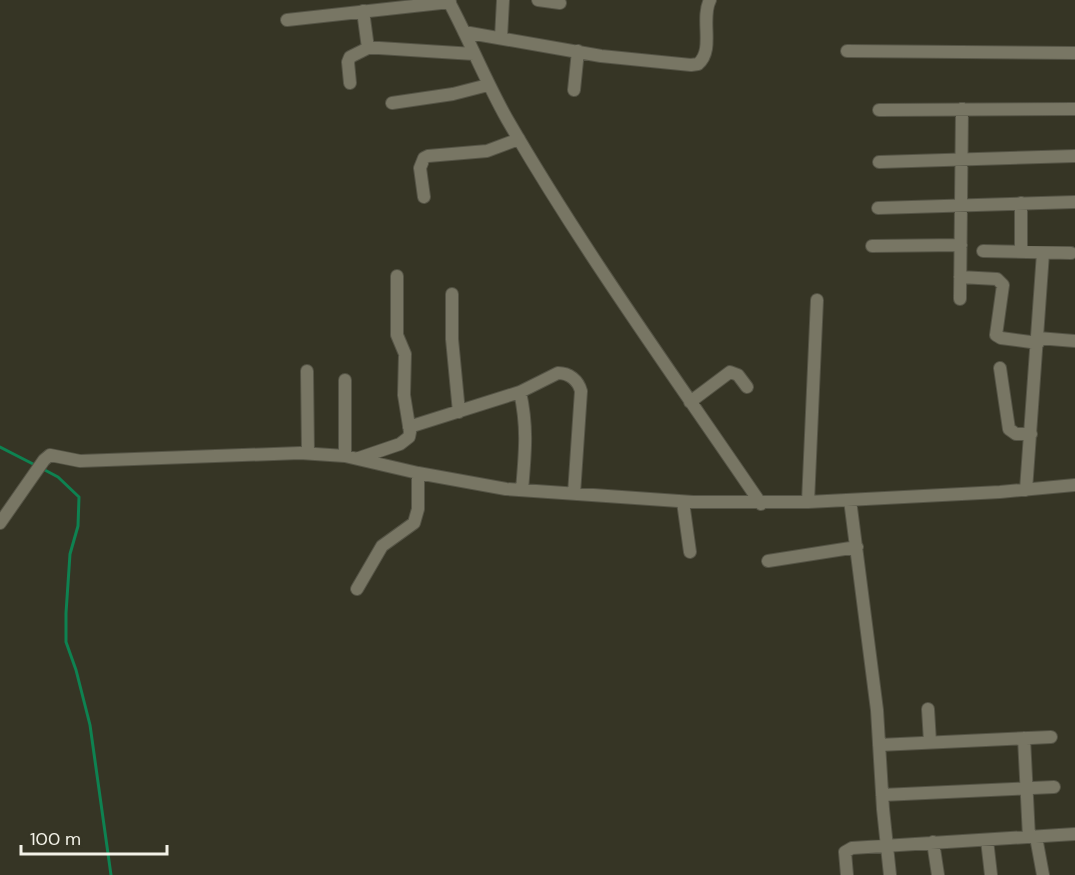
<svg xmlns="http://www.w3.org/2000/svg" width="1075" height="875" font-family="'DM Sans',sans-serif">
	<rect width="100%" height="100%" fill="#363525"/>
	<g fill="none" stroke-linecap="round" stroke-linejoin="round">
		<path stroke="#0e8251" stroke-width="3" d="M0,447L35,465
			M41,468L58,477L79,497L78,526L70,554L66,613V642L76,670L90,725L111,875"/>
		<g stroke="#555446" stroke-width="14">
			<path id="minor" d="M448,0C469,39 485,80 507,119C584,252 674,376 761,504
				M538,0L560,3
				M363,11L368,48
				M287,20L450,2
				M464,32L601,56L691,65L698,64C715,50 700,19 710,0
				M501,38L503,0
				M847,51L1075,53
				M350,83L348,62L350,57L368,48H379L474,54
				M574,90L578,51
				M392,103L453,94L488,85
				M879,110L1075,109
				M879,162L1075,156
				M424,197L420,168L424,158L428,156L487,151L519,139
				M878,208L1075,202
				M872,246L961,245
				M983,251L1071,253
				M1021,252V203
				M960,277L997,279L1003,285L996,335L1001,338L1038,343
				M452,294V339L459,412
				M960,299L962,109
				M1038,338L1075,341
				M1000,368L1009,429L1016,434H1031
				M307,371L308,453
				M345,380V456
				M520,392C528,428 525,454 522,490
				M690,402L730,372L738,375L747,387
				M409,427L520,392L558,373C569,373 578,380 581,391L574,494
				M359,458L400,444L409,437L410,432L404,395L405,354L397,335V276
				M1026,490L1043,253
				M850,500L877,710L883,809L890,875
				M683,502L690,552
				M808,502L817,300
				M0,523L44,460L50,455L80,461L300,453L345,456L418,473L506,489L693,502H808L1000,492L1075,485
				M768,561L857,547
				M357,589L382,546L414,523L418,509V473
				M928,709L930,742
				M1024,738L1029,837
				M879,745L1051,737
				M882,795L1054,787
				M1036,837L1043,875
				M987,840L991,875
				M933,842L938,875
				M847,875L845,852L852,848L1075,834"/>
		</g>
		<use href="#minor" stroke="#787664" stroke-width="12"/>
	</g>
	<path d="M21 845v9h146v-9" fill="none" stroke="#f3f2e8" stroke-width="3"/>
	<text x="30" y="845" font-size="18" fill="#f3f2e8" stroke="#363525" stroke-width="4.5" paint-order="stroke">100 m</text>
</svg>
